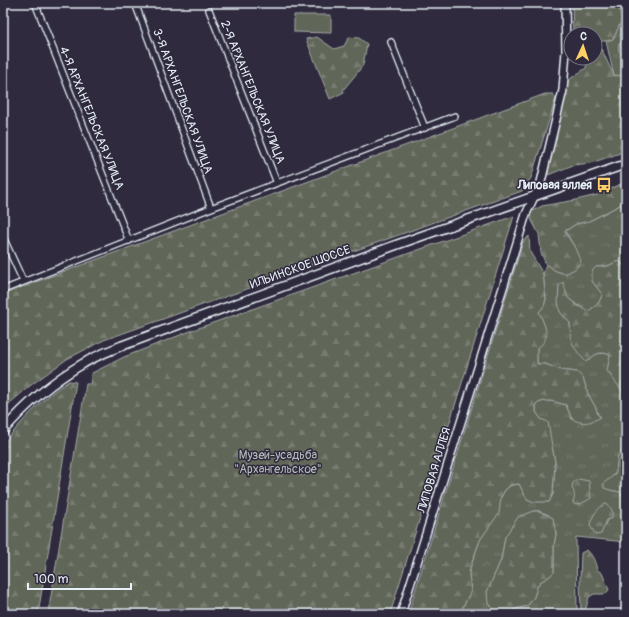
<svg xmlns="http://www.w3.org/2000/svg" width="629" height="617" font-family="Pangolin,sans-serif">
<defs>
<pattern id="grass-tufts" width="24" height="20" patternUnits="userSpaceOnUse"><rect width="24" height="20" fill="#616658"/><path d="M3 7l-1-3M5 7V3M7 7l1-3M15 17l-1-3M17 17v-4M19 17l1-3" fill="none" stroke="#787c71"/></pattern>
<pattern id="forest-firs" width="22" height="20" patternUnits="userSpaceOnUse"><rect width="22" height="20" fill="#616658"/><path d="M5 1l3.5 6h-7zM16 11l3.5 6h-7z" fill="#787c71"/></pattern>
</defs>
<rect width="100%" height="100%" fill="#2f2a3d"/>
<filter id="ink" filterUnits="userSpaceOnUse"><feTurbulence type="fractalNoise" baseFrequency=".025" numOctaves="2"/><feDisplacementMap in="SourceGraphic" scale="8" xChannelSelector="R" yChannelSelector="G"/><feConvolveMatrix kernelMatrix="1 2 1 2 8 2 1 2 1" color-interpolation-filters="sRGB"/></filter>
<g filter="url(#ink)">
<path fill="url(#grass-tufts)" stroke="#a4aca8" d="M618,3h8v34l-7,7v7l5,6 2,-1v19l-12,1 -8,-35 7,-2 9,-19z
M626,202v64l-8,-5 -10,5 -12,1 -4,14 10,13c-1,8 -7,13 -14,17l-11,-6 -9,-7 -8,14 10,11 1,17 24,14 11,-1 4,2 14,38 2,-1v55l-8,8 -2,17 -3,4 -3,14 10,2 6,5v45l-50,-5 1,77h-67c3,-6 11,-6 17,-8l7,-9 3,-10 3,-5 10,-6 4,-4v-27l2,-11 -7,-19 -10,-4h-6l-28,26 -4,23 -14,32 9,20 3,2h-40l12,-23 -2,-16 1,-7 10,-28 18,-27 3,-16 4,-7 6,-5 8,-1 8,15 22,3 4,-8 2,-32 -3,-16 -11,-27 -5,-7v-8c12,-6 18,-2 30,1l6,14 28,-3 -2,-1 -2,-7 -8,-14 -5,-16 -6,-6 -16,-2 -16,-6h-8v-16l8,-21 -6,-15 5,-6 2,-7 -3,-25 3,-10 10,7 18,-25 -9,-15 11,-7 13,-3z"/>
<path fill="url(#forest-firs)" stroke="#a4aca8" d="M572,3h46l4,17 -9,19 -7,2h-11v-7h-22z
M317,37l17,12 10,-3 5,-9 10,1 8,6 -4,21 -6,8 -14,17 1,2 -14,7 -24,-60z
M626,37v19l-1,1 -6,-6v-7z
M599,49l3,1 12,26 12,-1v76l-35,12 -18,2 -25,10v-7l12,-50 7,-37 19,-13 2,-10h7v-8z
M545,94h8l3,4 -25,80 -9,13 -418,149 -37,19 -36,26 -28,24v-114l19,-8z
M626,181v21l-37,19 -13,3 -11,7 3,6 6,9 7,16 -6,7 -10,5 -9,-3 -10,-7 -5,-11 -2,-19 -7,-13 -3,-8 13,-7 34,-6 21,-5 22,-10z
M514,216l-124,398h-342l38,-230h4l2,-11 32,-16 69,-27z
M529,236l1,16 13,22 3,25 -2,7 -5,6c4,10 12,23 3,32 -1,2 -4,3 -5,4v16h8l16,6 16,2 6,6 5,16 8,14 2,7 3,2c-11,6 -18,8 -29,2l-6,-14c-12,-3 -18,-7 -30,-1v8l5,7 7,3 4,24 3,16 -2,32 -4,8h-15l-7,-3 -8,-15 -8,1 -6,5 -4,7 -2,16 -19,27 -10,28 -1,7 2,16 -12,23h-51l115,-372z
M618,261l8,5v96l-2,5 2,8v17l-2,1 -17,-22 3,-16c-11,-5 -16,0 -24,7 -14,-16 -15,-17 -16,-39l-10,-11 -2,-11 1,-16 4,-3 5,16 9,7 11,6c7,-4 13,-9 14,-17l-10,-13v-10l4,-4 12,-1z
M69,381l7,1 -38,232h-35v-170c19,-23 40,-47 66,-63z
M626,447v43l-1,2 1,6 -3,-1 -3,-5 -10,-2 -6,-2v-5l9,-7 3,-4 2,-17z
M578,479l11,2 2,17 -10,6 -5,1 -3,-2c2,-6 2,-10 -1,-15l1,-5z
M606,504c6,4 7,6 6,14l-5,2 -6,14 -5,1 -6,-9c1,-9 8,-19 16,-22z
M533,511h6l14,7 3,16 -2,11v27l-4,4 -10,6 -3,5 -3,10 -7,9c-6,2 -14,2 -17,8h-11l-11,-10 -1,-12 14,-32 4,-23 13,-20z
M587,550c6,6 8,11 10,20l5,3 7,17 -4,4h-11l-5,3 -3,11 -5,5 -1,-33 1,-27z"/>
<path fill="#616658" stroke="#a4aca8" d="M294,15h37v18l-37,-1z"/>
<g fill="none" stroke-linecap="round" stroke-linejoin="round">
<defs>
<path id="minor" d="M35,3l94,238
M135,3l76,205
M209,10l68,173
M391,42l34,86
M3,237l20,44
M3,290l208,-82 244,-92"/>
<path id="tertiary" d="M401,614l125,-400 15,-32 22,-92 3,-39 -1,-48"/>
<path id="secondary" d="M3,431c23,-27 50,-50 81,-68 11,-7 25,-12 37,-17l275,-101 230,-81"/>
</defs>
<use href="#minor" stroke="#e8f1f8" stroke-width="8"/>
<use href="#tertiary" stroke="#e8f1f8" stroke-width="10"/>
<use href="#secondary" stroke="#e8f1f8" stroke-width="11"/>
<use href="#minor" stroke="#2f2a3d" stroke-width="5.5"/>
<use href="#tertiary" stroke="#2f2a3d" stroke-width="7"/>
<use href="#secondary" stroke="#2f2a3d" stroke-width="8"/>
</g>
</g>
<defs>
<symbol id="bus-bare" viewBox="-9 -9 18 18"><path d="M-5-6H5V4H4V6H2V4H-2V6H-4V4H-5ZM-3.5-4V0h7V-4ZM-3.5 1.2v1.5H-2V1.2ZM2 1.2v1.5H3.5V1.2Z" fill="#ffd166" stroke="#2f2a3d" stroke-width="2.5" paint-order="stroke"/></symbol>
</defs>
<g fill-rule="evenodd">
<use href="#bus-bare" x="593" y="174" width="22" height="22"/>
</g>
<g text-anchor="middle" stroke-width="3" stroke-linejoin="round" paint-order="stroke">
<g font-size="12" fill="#e8f1f8" stroke="#2f2a3d">
<text transform="translate(253 92) rotate(68)" y="4">2-Я АРХАНГЕЛЬСКАЯ УЛИЦА</text>
<text transform="translate(183 101) rotate(70)" y="4">3-Я АРХАНГЕЛЬСКАЯ УЛИЦА</text>
<text transform="translate(92 118) rotate(68)" y="4">4-Я АРХАНГЕЛЬСКАЯ УЛИЦА</text>
<text transform="translate(300 267) rotate(-20)" y="4">ИЛЬИНСКОЕ ШОССЕ</text>
<text transform="translate(434 470) rotate(-73)" y="4">ЛИПОВАЯ АЛЛЕЯ</text>
</g>
<g font-size="12" font-weight="bold" fill="#e8f1f8" stroke="#2f2a3d" text-anchor="end">
<text x="592" y="189">Липовая аллея</text>
</g>
<g font-size="12" fill="#b2b9b8" stroke="#2f2a3d">
<text x="278" y="459">Музей-усадьба<tspan x="278" dy="14">"Архангельское"</tspan></text>
</g>
</g>
<rect width="629" height="617" fill="none" stroke="#2f2a3d" stroke-width="16"/>
<rect x="8" y="8" width="613" height="601" fill="none" stroke="#e8f1f8" stroke-width="1.5" filter="url(#ink)"/>
<g transform="translate(583 46) rotate(3)"><circle r="19" fill="#2f2a3d" stroke="#797a88"/>
<path d="M0-3L7 15L0 10L-7 15Z" fill="#ffd166"/>
<text y="-6" font-size="11" font-weight="bold" text-anchor="middle" fill="#e8f1f8">С</text>
</g>
<path d="M28 583v6h103v-6" fill="none" stroke="#e8f1f8" stroke-width="2"/>
<text x="34" y="583" font-size="12" fill="#e8f1f8" stroke="#2f2a3d" stroke-width="3" paint-order="stroke">100 m</text>
</svg>
